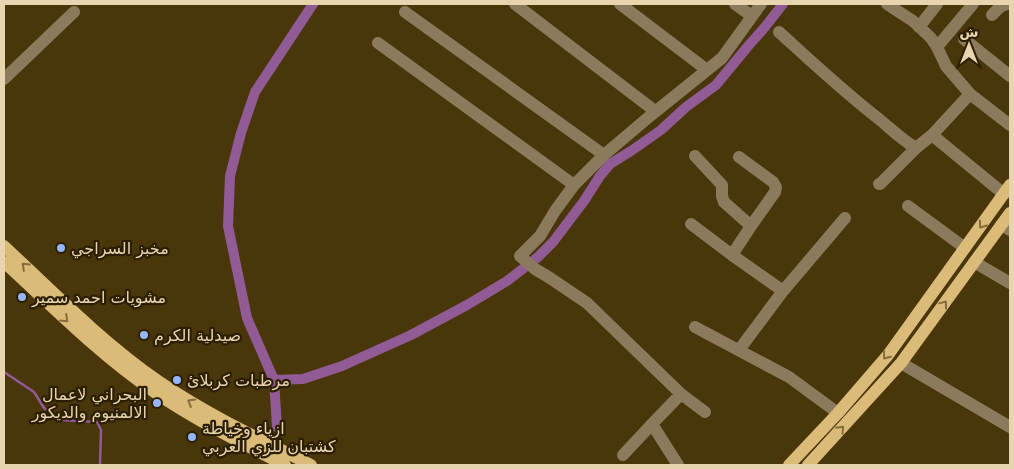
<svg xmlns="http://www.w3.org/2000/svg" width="1014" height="469" font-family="'DejaVu Sans','Noto Naskh Arabic',sans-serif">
<rect width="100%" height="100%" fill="#49360b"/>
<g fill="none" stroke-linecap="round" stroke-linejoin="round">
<path stroke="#915b96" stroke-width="2.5" d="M4,372l30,20 10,16 18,12 35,2 4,8 -1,35"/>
<path stroke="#915b96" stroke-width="10" d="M274,380l29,-1 39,-13 69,-31 56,-30 40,-24 31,-24 15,-15 31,-41 16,-25 10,-12 21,-13 30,-21 25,-23 30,-22 33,-40 16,-18 18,-23
M277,427l-3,-47 -27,-62 -19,-92 2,-50 11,-43 14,-41 58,-88"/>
<path stroke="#8b7b5c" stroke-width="12" d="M515,4l140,107
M620,4l87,66
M735,4l17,12
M887,4l26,17 18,17 6,9 9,19 24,28 40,31
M405,12l199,143
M992,15c6,-6 9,-11 18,-11
M919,27l18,-23
M779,32c33,30 65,60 100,87 12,10 23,21 37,29l16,-13 38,-41
M964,39l46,37
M378,43l196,142
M937,47l36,-43
M4,79l70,-67
M932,135l72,59
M695,156l27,29v11l2,6 27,24
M879,184h1l36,-36
M908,206l57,42
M691,224l41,31 51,36
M1001,225l9,5
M732,255l19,-29 24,-34 1,-5 -3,-5 -34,-25
M974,262l36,21
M695,327l94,50 49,36
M739,350l44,-59 62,-73
M901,363l109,64
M705,412l-24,-18 -94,-91 -37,-25 -15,-9 -15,-13 20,-20 15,-25 19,-26 30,-30 46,-39 72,-58 39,-54
M652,424l26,41
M623,455l29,-31 29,-30"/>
<path stroke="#dbbb78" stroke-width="12" d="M4,246c50,47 98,96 154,135 48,33 102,58 153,84
M4,262c48,44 95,92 149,129 42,29 87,51 132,74
M789,465l49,-52 50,-58 122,-170
M808,465l93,-102 109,-150"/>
</g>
<defs><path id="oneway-chevron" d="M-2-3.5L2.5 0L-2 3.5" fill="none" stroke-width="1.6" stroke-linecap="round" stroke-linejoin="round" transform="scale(1.25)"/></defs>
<g stroke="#846c3c">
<use href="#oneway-chevron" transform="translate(982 225) rotate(126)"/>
<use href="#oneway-chevron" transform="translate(25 266) rotate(-137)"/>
<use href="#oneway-chevron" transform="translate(944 304) rotate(-53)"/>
<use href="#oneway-chevron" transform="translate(65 319) rotate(43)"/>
<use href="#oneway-chevron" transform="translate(886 356) rotate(128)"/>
<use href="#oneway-chevron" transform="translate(191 402) rotate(-149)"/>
<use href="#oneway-chevron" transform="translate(841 429) rotate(-47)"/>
</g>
<g fill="#94b7fd" stroke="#2c1e00" stroke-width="2">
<circle cx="61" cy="248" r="5"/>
<circle cx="22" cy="297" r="5"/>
<circle cx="144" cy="335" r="5"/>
<circle cx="177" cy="380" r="5"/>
<circle cx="157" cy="403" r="5"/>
<circle cx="192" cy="437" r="5"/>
</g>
<g text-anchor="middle" stroke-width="4.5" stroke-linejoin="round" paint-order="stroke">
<g font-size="16" fill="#e8d5b0" stroke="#2c1e00" text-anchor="start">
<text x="71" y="254">مخبز السراجي</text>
<text x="32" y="303">مشويات احمد سمير</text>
<text x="154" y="341">صيدلية الكرم</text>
<text x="187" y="386">مرطبات كربلائ</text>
<text x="147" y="400" text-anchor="end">البحراني لاعمال<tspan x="147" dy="18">الالمنيوم والديكور</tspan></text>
<text x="202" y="434">ازياء وخياطة<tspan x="202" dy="18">كشتبان للزي العربي</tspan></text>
</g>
</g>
<rect width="1014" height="469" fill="none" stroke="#e8d5b0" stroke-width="10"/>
<g transform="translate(969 45)" stroke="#2c1e00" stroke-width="4" paint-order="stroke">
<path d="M0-4L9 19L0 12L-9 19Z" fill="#e8d5b0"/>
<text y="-8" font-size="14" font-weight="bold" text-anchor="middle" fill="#e8d5b0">ش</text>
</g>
</svg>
